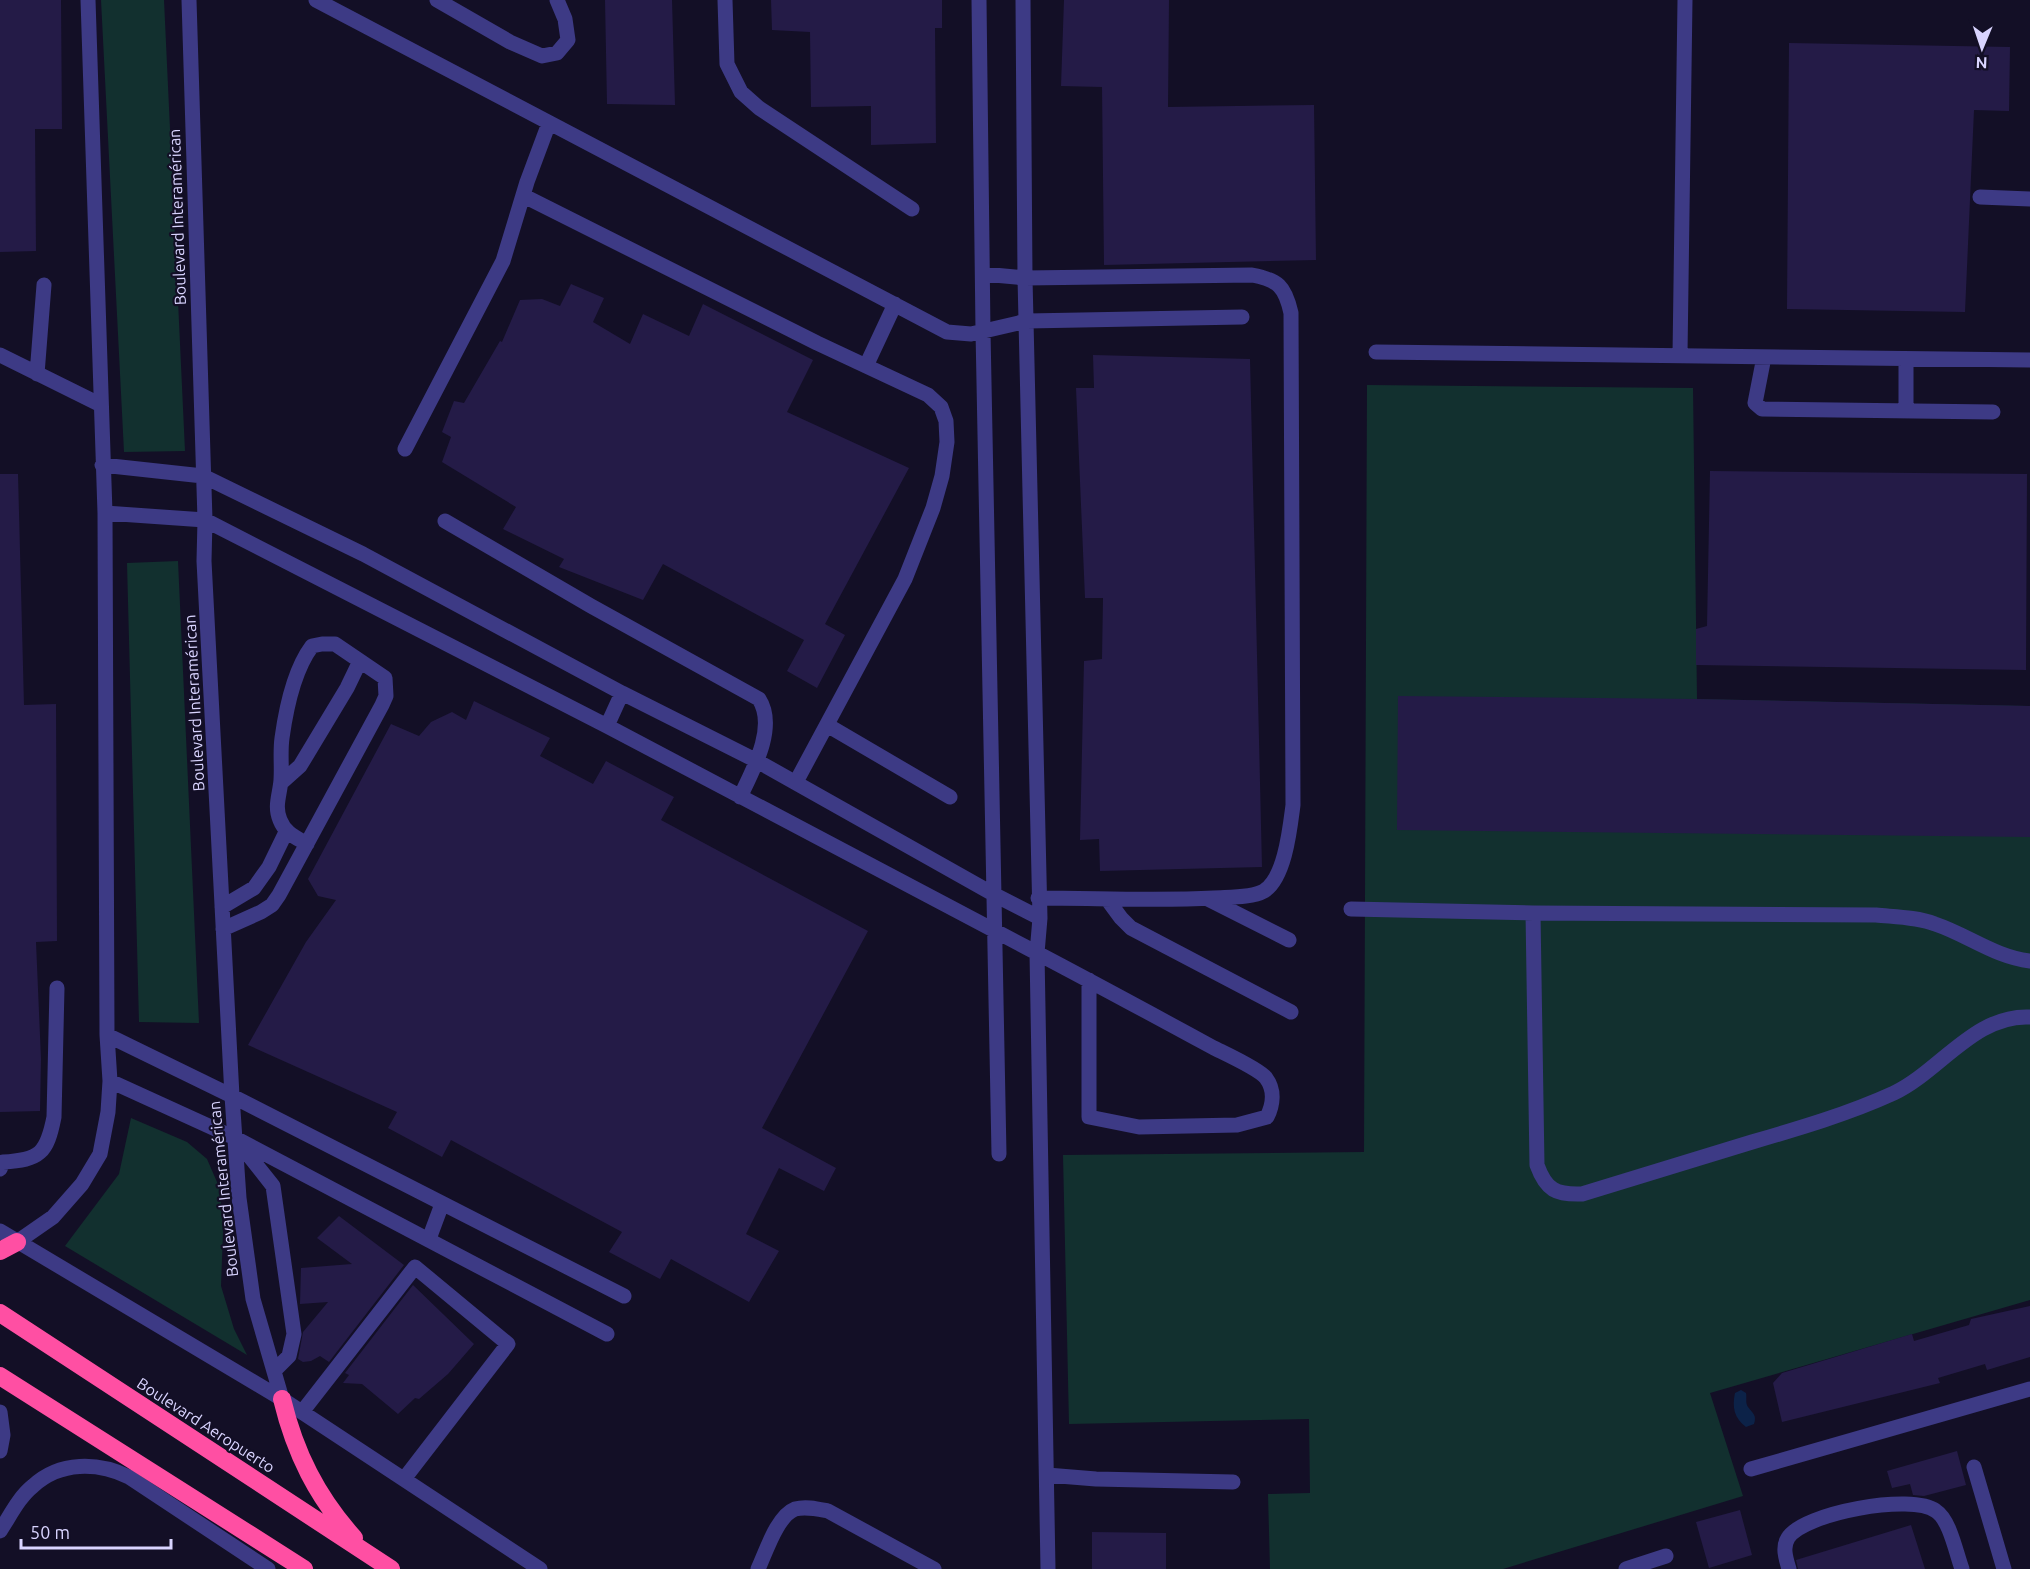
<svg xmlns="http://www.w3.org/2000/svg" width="2030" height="1569" font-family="Ubuntu,sans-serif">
<rect width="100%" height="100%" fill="#130f26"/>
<path fill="#12302f" d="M101,0h63l21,451 -61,1z
M1367,385l326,3 4,311 333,7v594l-320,93 33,103 -240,73h-233l-2,-75 42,-1 -1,-74 -240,5 -6,-269 301,-3z
M178,561l21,462 -60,-1 -12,-459z
M131,1118l56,24 20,17 13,30 3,43 -2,54 13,43 13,26 -182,-109 54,-72z"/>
<path fill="#0c2248" d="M1741,1390l5,3c1,5 -1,10 2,14 5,7 9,8 6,17l-8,3c-12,-9 -14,-20 -11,-34z"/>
<path fill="#241b47" d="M0,0h61l1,129h-27l1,122 -36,1z
M605,0h67l3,105 -68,-1z
M771,0h171v28h-7l1,115 -65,2v-39l-60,1 -1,-75 -38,-2z
M1064,0h105l-1,107 146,-2 2,155 -212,5 -2,-178 -41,-1z
M1789,43l221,4 -1,64 -35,-1 -9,202 -178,-3z
M571,284l33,14 -11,24 37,22 13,-30 46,22 14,-32 110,56 -26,52 122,56 -84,156 20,11 -28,53 -30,-17 17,-31 -141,-76 -20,36 -84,-33 5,-8 -61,-30 13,-22 -74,-45 9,-25 -9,-5 12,-31 10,2 36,-62 2,1 18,-42 22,-1 18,7z
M1093,355l157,4 12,508 -162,4 -1,-32 -19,1 4,-179 18,-2 1,-61h-18l-9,-210h18z
M1710,471l317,3 -1,196 -330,-5v-36l11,-3z
M0,474h18l6,231 32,-1 1,237 -21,1 5,117 -1,52 -40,1z
M1398,696l299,3 333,7v131l-633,-7z
M474,701l76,37 -10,18 53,28 13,-23 68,36 -13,23 207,111 -106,197 74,40 -12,23 -45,-23 -33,66 33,17 -30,51 -78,-43 -11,20 -51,-27 13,-20 -171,-92 -9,17 -54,-29 9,-16 -149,-67 58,-103 30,-42 -18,-4 -10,-17 83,-155 28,12 12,-14 21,-10 14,8z
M339,1216l65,49 -75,97 -9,-6 -9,5 -8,1 -5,-3 5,-27 25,-30 -28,2 1,-36 51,-4 -35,-26z
M413,1285l61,59 -26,30 -29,25 -4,-1 -17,16 -36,-30 -19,-1 6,-8 -4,-2z
M2030,1306v51l-43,13 -2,-6 -47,14 2,5 -158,39 -9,-39 9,-10 130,-39 2,7 55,-16 2,-6z
M1957,1451l9,34 -42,11 -11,-1 -3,-11 -18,4 -5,-17z
M1740,1510l12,45 -43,13 -13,-46z
M1911,1525l14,44h-127l-2,-9z
M1092,1532l74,1v36h-74z"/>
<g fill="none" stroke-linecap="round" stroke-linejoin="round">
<path stroke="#3d3a85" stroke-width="15" d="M189,0l16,520 -1,41 28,535 7,102 14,101 29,100
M316,0l631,332 24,2 56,-13 215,-4
M437,0l73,42 32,14 15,-3 11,-13 -3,-21 -8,-19
M725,0l2,64 14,28 18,16 153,101
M979,0l4,331 16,823
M1023,0l2,278 15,640 -3,35 11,616
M524,196l293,147 111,52 13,12 5,14 1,21 -5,34 -9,32 -28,71 -109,203
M1980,197l50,2
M983,274l42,4 227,-3c26,5 33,11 39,38l2,492c-3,23 -8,73 -29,86 -12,7 -36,6 -50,7 -59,3 -117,0 -176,0
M1376,352l654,8
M0,355l101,50
M1680,355l5,-355
M1764,357l-9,46 7,6 231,3
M1906,359v51
M866,366l29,-62
M37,374l7,-89
M405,449l98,-188 24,-79 22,-59
M102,465l101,11 160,78 259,139 135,68 238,134 45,23
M105,513l100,7 402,206 430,227c59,31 118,63 177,95 12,6 45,21 52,30 9,12 7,27 1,39l-30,8 -98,2 -50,-10v-137
M445,521l146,85 168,93c18,28 -6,71 -19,98
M827,725l123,72
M607,726l15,-33
M281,783l19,-17 47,-78 13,-27
M1107,899l14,19 10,10 160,84
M1208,899l81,41
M222,907l32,-19 15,-21 17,-35
M1351,909l182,4 343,2c20,2 40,2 59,9 33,11 60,33 95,37
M1533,913l4,252c9,25 19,30 45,29 57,-17 113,-35 170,-52 48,-14 96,-28 142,-49 46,-22 81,-79 136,-76
M223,929l38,-17 11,-7 7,-10 103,-190 4,-9 -1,-18 -50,-34h-13l-10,2c-18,24 -26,63 -30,92 -2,14 0,28 -1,42 -1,14 -7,26 -1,40 5,13 15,17 27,24
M107,1035l125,61 392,200
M110,1081l125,57 372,196
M239,1143l34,43 21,148 -5,22 -15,15
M0,1169l3,-7c37,-2 44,-9 51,-45l3,-129
M0,1231l282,168 258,170
M429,1239l13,-35
M17,1242l36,-25 29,-33 18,-30 8,-42 2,-31 -3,-46 -2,-522 -17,-513
M0,1412l3,23 -3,16
M302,1412l113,-145 93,77 -104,135
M1974,1467l30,102
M1751,1469l279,-80
M1047,1475l49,4 137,3
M0,1531c10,-15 19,-34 33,-45 27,-25 65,-24 96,-9l139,92
M758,1569c8,-17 19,-53 37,-60 11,-3 23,0 33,2l106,58
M1626,1569l40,-13
M1789,1569c-3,-10 -7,-22 -1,-31 15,-25 124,-45 148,-27 14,9 20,42 26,58"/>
<path stroke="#ff4fa3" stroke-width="18" d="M0,1251l17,-9
M0,1313l391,256
M0,1376l304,193
M282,1399c13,54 35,98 72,139"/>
</g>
<g text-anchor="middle" stroke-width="4.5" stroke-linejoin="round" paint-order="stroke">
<g font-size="16" fill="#d9d4ff" stroke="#130f26">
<text transform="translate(177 217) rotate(-92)" y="6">Boulevard Interamérican</text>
<text transform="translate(194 703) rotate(-93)" y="6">Boulevard Interamérican</text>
<text transform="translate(223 1189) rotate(-96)" y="6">Boulevard Interamérican</text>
<text transform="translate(206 1425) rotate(33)" y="6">Boulevard Aeropuerto</text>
</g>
</g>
<g transform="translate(1982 48) rotate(182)" stroke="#130f26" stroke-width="4.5" paint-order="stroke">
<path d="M0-4.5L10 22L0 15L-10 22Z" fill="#d9d4ff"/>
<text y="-9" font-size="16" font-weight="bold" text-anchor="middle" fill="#d9d4ff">N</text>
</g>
<path d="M21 1539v9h150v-9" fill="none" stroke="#d9d4ff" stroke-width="3"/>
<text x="30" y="1539" font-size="18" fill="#d9d4ff" stroke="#130f26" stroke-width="4.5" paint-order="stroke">50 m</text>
</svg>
